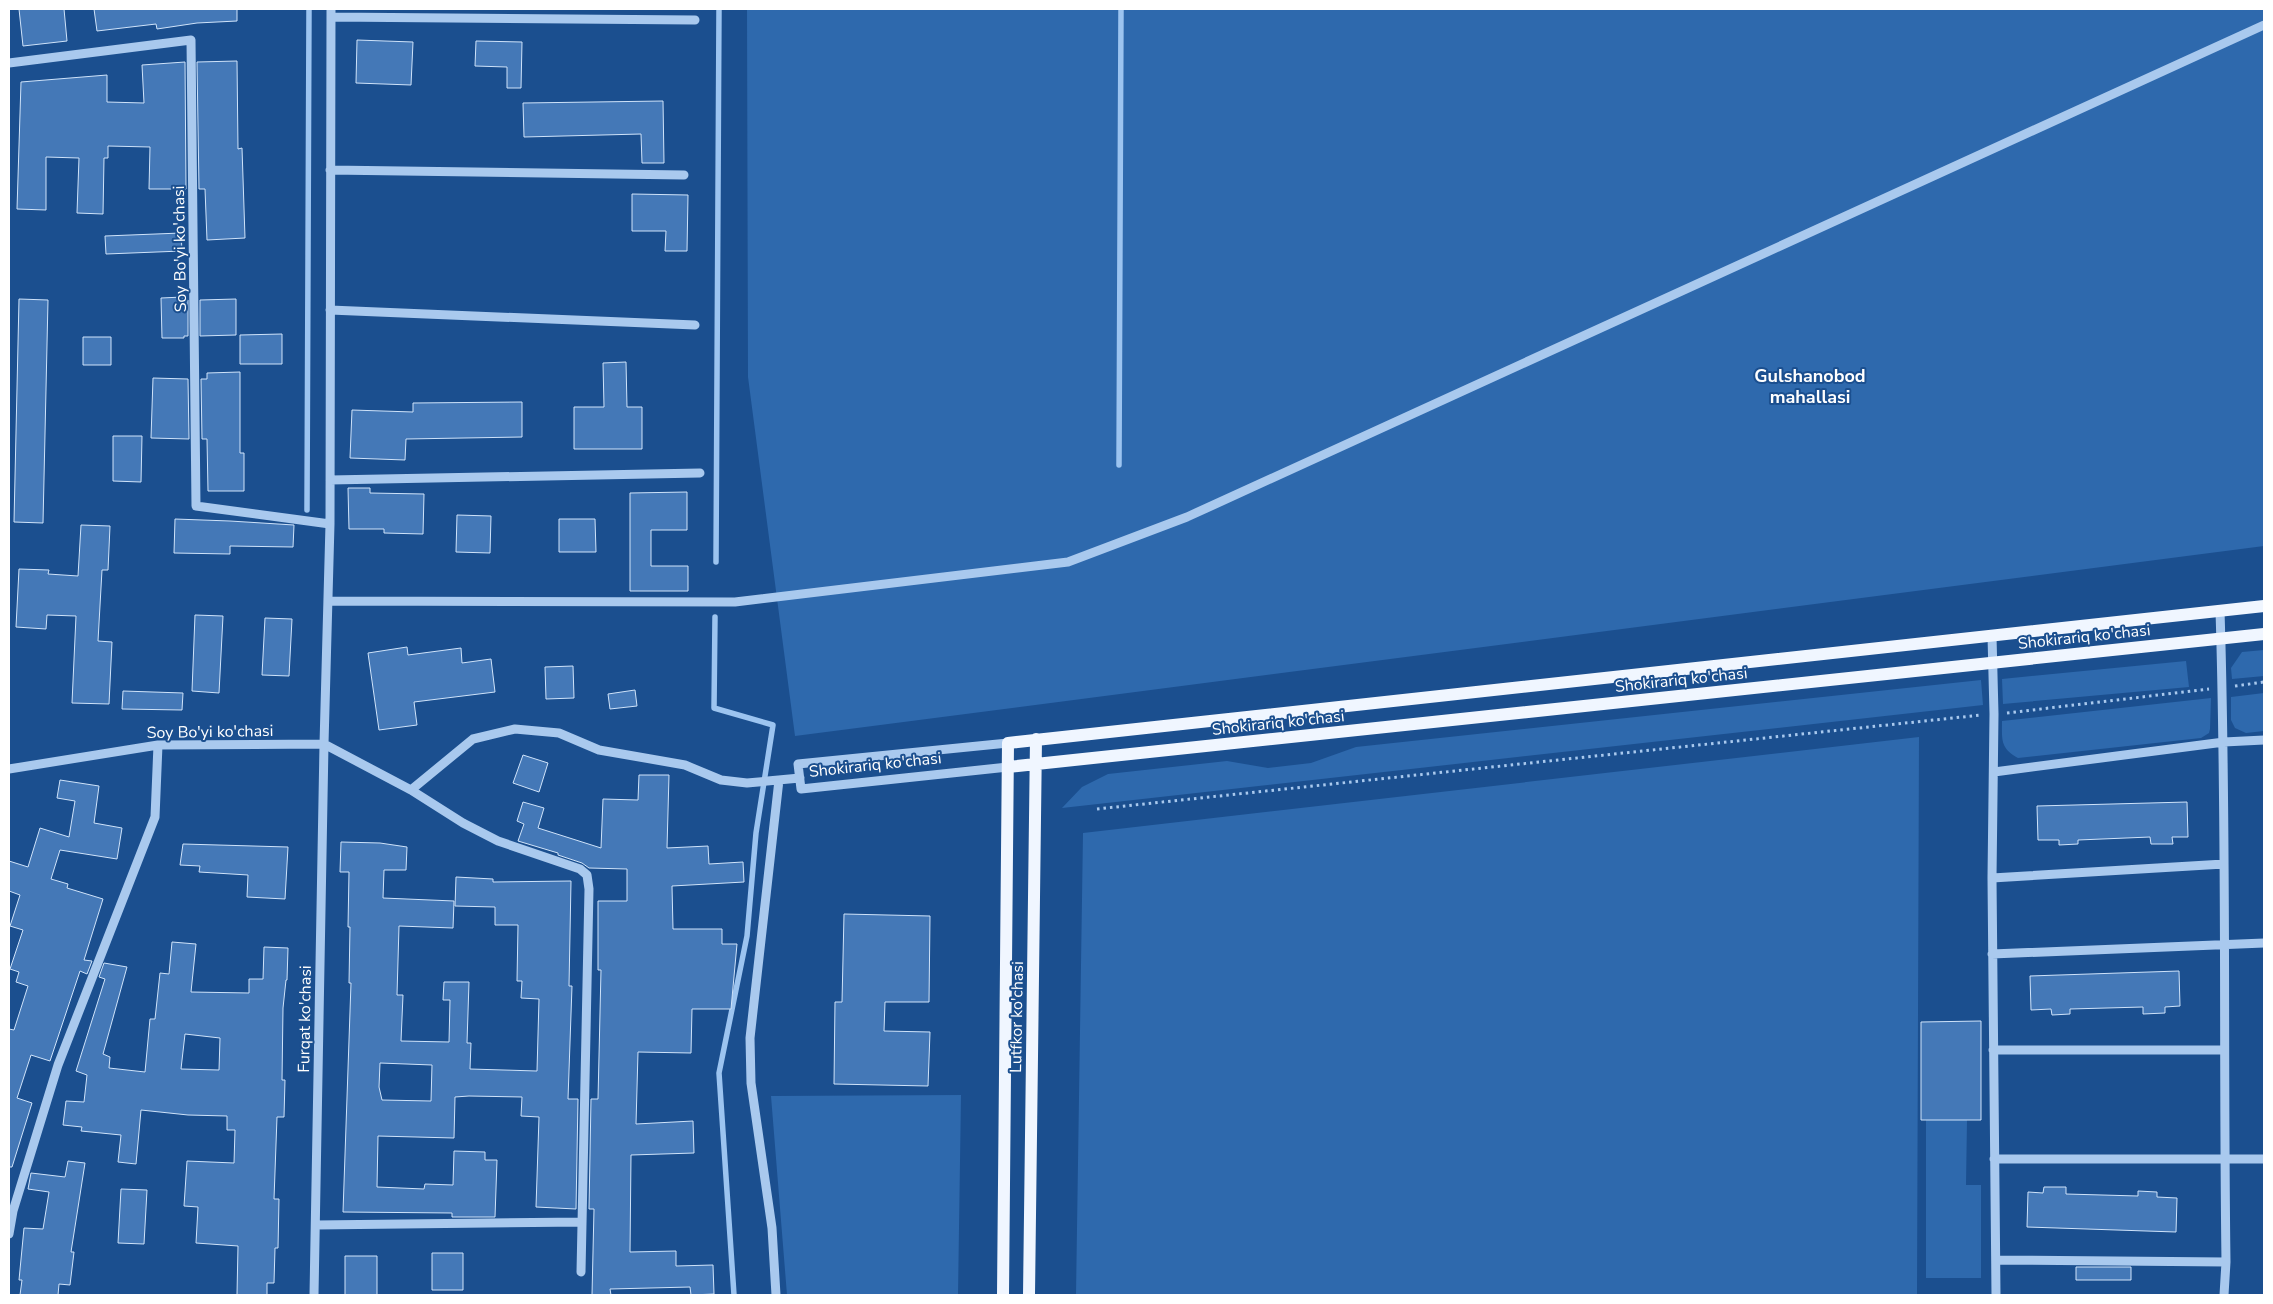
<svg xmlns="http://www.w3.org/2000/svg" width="2273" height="1304" font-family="'Nunito Sans',sans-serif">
<rect width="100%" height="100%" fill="#1b4f8f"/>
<path fill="#2e69ad" d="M747,9h1517v537l-1469,190 -47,-359z
M2264,650v26l-32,3 -1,-11 11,-16z
M2186,661l3,26 -186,17 -1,-25z
M1981,680l2,25 -921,103 20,-21 26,-13 119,-13 41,7 43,-5 45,-16z
M2264,693v38l-18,2 -11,-5 -4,-8v-23z
M2211,698l-1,31 -1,4 -8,5 -183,20c-18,-10 -16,-18 -16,-37z
M1919,737l-2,558h-841l7,-462z
M961,1095l-3,200h-171l-16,-199z
M1926,1120h41l-1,65h15v93h-55z"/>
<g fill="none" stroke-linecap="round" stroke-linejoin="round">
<path stroke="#9cc4f0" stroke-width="5.5" d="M1119,465l2,-456
M307,510l2,-501
M716,562l3,-553
M715,617l-1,91 59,17 -17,108 -9,103 -28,137 15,222"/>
</g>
<path fill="#4478b7" stroke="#cfe3fa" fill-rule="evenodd" d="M19,9h45l3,32 -44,5z
M94,9h143v12l-40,2 -40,6 -1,-5 -59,7z
M357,40l56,2 -2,43 -55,-2z
M476,41l46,1 -1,46h-14v-21l-32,-1z
M237,61l1,88 4,-1 3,90 -38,2 -2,-51h-6l-2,-127z
M185,62l1,127h-37l1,-42 -42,-1v12h-4l-1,56 -26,-1 2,-55 -33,-1v53l-29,-1 4,-127 86,-7v27l37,1 -2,-38z
M663,101l1,62h-22l-1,-29 -117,3 -1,-34z
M632,194l56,1 -1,56h-22l1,-20h-34z
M181,233l1,18 -76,3 -1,-18z
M183,297v3h5v36h-4v2h-22l-1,-40z
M19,299l29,1 -5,223 -29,-1z
M236,299v36l-36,1v-36z
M282,334v30h-42v-29z
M83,337h28v28h-28z
M626,362l1,45h15v42h-68v-42h30l-1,-44z
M240,372v81h4v38h-36l-1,-52h-5l-1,-60h6v-6z
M153,378l35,1 1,60 -38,-1z
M522,402v35l-116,2 -1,21 -55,-2 2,-48 61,2v-9z
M113,436h29l-1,46 -28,-1z
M348,488h22v5l54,1 -1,40 -39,-1v-4h-35z
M687,492v38h-36v36h37v25h-58v-98z
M457,515l34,1 -1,37 -34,-1z
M175,519l55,2 64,4 -1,22 -63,-1v8l-56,-1z
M559,519h36l1,33h-37z
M81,525l29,1 -2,44h-6l-4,71 14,1 -3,62 -37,-1 4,-87 -29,-1 -1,14 -30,-2 3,-58 30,1 -1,4 30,2z
M195,615l28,1 -4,77 -27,-2z
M265,618l27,1 -3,57 -27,-1z
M407,647l1,8 53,-7 1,15 29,-4 4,33 -81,10 3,23 -38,5 -11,-77z
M573,666l1,32 -28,1 -1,-32z
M635,690l2,16 -27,3 -2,-15z
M123,691l60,2 -1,17 -60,-1z
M523,755l25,8 -9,29 -26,-9z
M639,775h30l-2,73 41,-2 1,18 34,-2 1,20 -72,4 1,43h49v15h15l-6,65h-39l-1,44 -53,-1 -2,72 57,-3 1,32 -63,2 -1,97 46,-1v15l37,-1 1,29 -23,1 -1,-8 -80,2 1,6h-19l2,-86h-5l2,-110h7l3,-129h-3v-69h29v-32l-38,-1 -7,-5 -24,-8v-2l-40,-12 6,-17 -7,-3 6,-19 21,6 -6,20 63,20 2,-49 35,1z
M60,780l39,6 -5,37 28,5 -5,31 -57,-9 -9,29 17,5 -1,4 36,11 -19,61 8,1 -5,13 -7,-3 -30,90 -19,-6 -14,43 15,5 -20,64h-3v-138l5,1 14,-44 -12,-4 3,-10 -9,-3 13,-39 -13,-4 10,-31 -11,-4v-30l19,6 12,-39 29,9 6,-36 -18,-3z
M2187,802l1,35h-16l1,7h-22l-1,-7 -72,3v4l-19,1v-5h-21l-1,-34z
M341,842l39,1 27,4 -1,23h-22l-1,28 71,3 -1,27 -54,-2 -2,69h6l-2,46 48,1 1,-42h-7l1,-18h25l-2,61h4l-1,26 67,2 2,-72 -18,-1 1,-17h-5l1,-56h-23v-18l-40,-1 1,-29 37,2v3l78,-1 -2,105h3l-4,113h10l-2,110 -40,-2 3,-90 -18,-1 1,-19 -53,-1 -14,1 -1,41 -76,-2 -1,51 47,2 1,-5 28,1 1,-34 31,1v8h12l-2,57h-43v-4l-109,-1 8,-229h-2l1,-56h-2l1,-55h-9zM380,1063l52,2 -1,36 -49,-1 -3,-13z
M183,844l105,3 -3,52 -38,-2 1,-22 -49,-3 1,-6 -20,-1z
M844,914l86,2 -1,86h-44l-1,29 46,1 -2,54 -94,-2 1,-82h7z
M172,942l24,2 -5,48 58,1v-14h14l1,-32 24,1 -1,32h-1l-3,28 -1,72h3l-1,37h-7l-3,82h5l-1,49h-3l-1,35h-7v12h-30l1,-49 -42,-3 2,-36 -14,-1 3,-45 47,2 1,-33h-8v-14l-39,-1 -47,-5 -5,54 -18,-2 3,-27 -40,-4 1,-4 -19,-2 3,-24 18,1 3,-27 -11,-4 29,-92 -6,-2 5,-14 23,4 -24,87 7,3 -1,11 36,4 5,-53h5l5,-46 9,1zM185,1034l35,4 -1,32 -38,-1z
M2179,971l1,35 -15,1v6l-22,1v-7l-73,2v5l-18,1 -1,-6 -20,1 -1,-34z
M1981,1021v99h-60v-98z
M68,1161l17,2 -14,89h3l-4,33 -11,-1 -1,11h-38l2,-15h-3l5,-52 19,1 6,-37 -21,-3 3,-16 34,4z
M2044,1187h22v7l72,2v-5l19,1v5l20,1 -1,34 -149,-5 1,-35 15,1z
M121,1189l26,1 -3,54 -26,-1z
M432,1253h31v37h-31z
M345,1256h32v39h-32z
M2076,1267h55v13h-55z"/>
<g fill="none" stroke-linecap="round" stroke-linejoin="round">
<path stroke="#a9c9ee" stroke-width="3" stroke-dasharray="2.5 4" stroke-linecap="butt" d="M2235,686l29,-4
M2007,713l202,-24
M1097,809l884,-94"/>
<path stroke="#a9c9ee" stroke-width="9" d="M331,17l364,3
M9,63l182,-23 5,466 134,18
M330,170l354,5
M330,310l365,15
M330,480l370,-7
M328,601l407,1 333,-40 119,-45 1077,-492
M2220,611c7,217 3,434 6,651l-2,33
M1992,636l2,78 -2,164 4,417
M1008,743l-210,21 3,25 207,-22
M9,769l149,-24 166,-1 87,46 52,33 35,18 82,28 7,6 2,14 -8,383
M1994,772l230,-30 40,-2
M411,790l62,-51 42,-10 44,4 40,17 86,15 36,15 26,3 53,-5
M1992,878l232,-14
M1992,954l272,-11
M1993,1050h231
M1994,1159h270
M316,1225l266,-3
M9,1234l4,-23 45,-146 97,-248 3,-72
M1996,1260l230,2
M314,1295l10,-551 6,-220 1,-515
M776,1295l-4,-67 -21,-145 -1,-45 29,-258"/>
<path stroke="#f0f6ff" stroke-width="12" d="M1008,767l1256,-133
M1003,1295l5,-552 1256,-137
M1029,1295l7,-556"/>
</g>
<g text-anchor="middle" stroke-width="4" stroke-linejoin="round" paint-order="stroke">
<g font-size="16" fill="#fff" stroke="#1b4f8f">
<text transform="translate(179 249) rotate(-91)" y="6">Soy Bo'yi ko'chasi</text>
<text transform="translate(2084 636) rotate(-6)" y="6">Shokirariq ko'chasi</text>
<text transform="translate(1681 679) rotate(-6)" y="6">Shokirariq ko'chasi</text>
<text transform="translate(1278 722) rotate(-6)" y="6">Shokirariq ko'chasi</text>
<text transform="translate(210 731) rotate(-1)" y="6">Soy Bo'yi ko'chasi</text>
<text transform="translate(875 764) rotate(-6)" y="6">Shokirariq ko'chasi</text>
<text transform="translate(1016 1017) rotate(-89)" y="6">Lutfkor ko'chasi</text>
<text transform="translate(304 1019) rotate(-89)" y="6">Furqat ko'chasi</text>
</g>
<g font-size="18" font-weight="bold" fill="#fff" stroke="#1b4f8f">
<text x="1810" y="382">Gulshanobod<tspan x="1810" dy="21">mahallasi</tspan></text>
</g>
</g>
<rect width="2273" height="1304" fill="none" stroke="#ffffff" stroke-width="20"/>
</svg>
